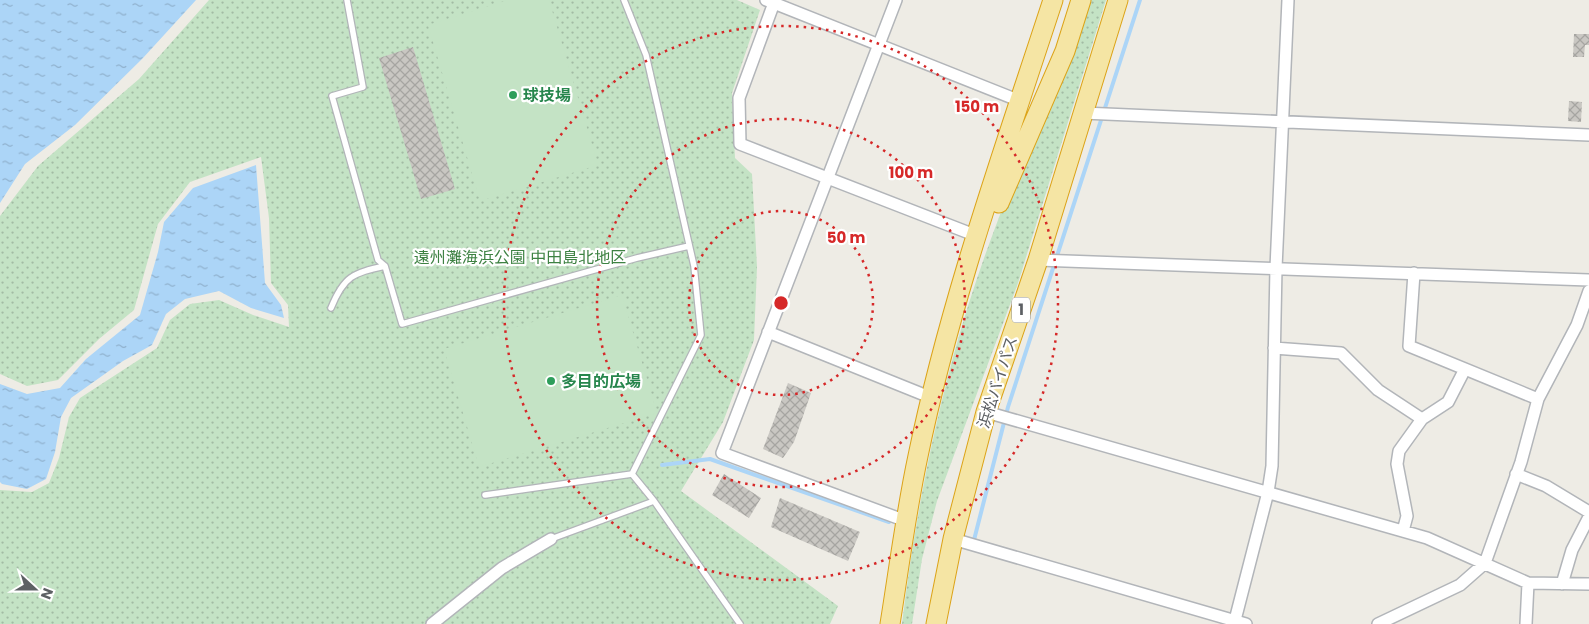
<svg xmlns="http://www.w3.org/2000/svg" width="1589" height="624" font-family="Poppins,'Noto Sans JP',sans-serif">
<defs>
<pattern id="grass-dots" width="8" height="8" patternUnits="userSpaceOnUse" patternTransform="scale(1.25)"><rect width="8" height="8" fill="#c4e3c5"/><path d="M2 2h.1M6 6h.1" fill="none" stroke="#a2bba4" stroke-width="1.8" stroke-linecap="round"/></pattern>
<pattern id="water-ripples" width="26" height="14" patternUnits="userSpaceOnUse" patternTransform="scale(1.25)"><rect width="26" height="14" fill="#acd5f7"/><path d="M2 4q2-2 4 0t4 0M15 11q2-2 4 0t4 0" fill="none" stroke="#8fb0cc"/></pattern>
<pattern id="building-cross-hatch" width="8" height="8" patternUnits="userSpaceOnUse" patternTransform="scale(1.25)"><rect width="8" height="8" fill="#c9c7c2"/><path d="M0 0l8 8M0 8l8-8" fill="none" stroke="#a6a5a1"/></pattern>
</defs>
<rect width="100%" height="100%" fill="#eeece5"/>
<path fill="url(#grass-dots)" d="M209,0h528l23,10 -28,83 3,65 17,16 5,93 -3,73 -31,82 -42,69 157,115 -8,18h-830v-134l32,2 17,-9 10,-25 10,-41 11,-19 77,-50 13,-28 20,-16 29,-4 34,15 36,12 -1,-22 -17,-22 -2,-65 -8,-61 -71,25 -32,42 -24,86 -35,29 -41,41 -31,6 -27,-12v-158l38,-50 101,-87z
M1089,0h17l-88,283 -81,218 -15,58 -10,65h-10c13,-107 34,-215 66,-318 33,-105 79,-205 121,-306z"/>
<path fill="#c4e3c5" d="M508,0h41l49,165 -118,36 -52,-176z
M622,295l35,118 -178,54 -35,-118z"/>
<path fill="url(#water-ripples)" d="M0,0h196l-53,58 -68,67 -50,39 -25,39z
M256,165l9,118 16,22 3,13 -33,-10 -32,-17 -34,8 -19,15 -14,31 -29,16 -52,37 -10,19 -6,35 -9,27 -19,10 -25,-5 -2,-2v-98l27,10 33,-6 26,-29 54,-44 18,-63 6,-30 29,-34z"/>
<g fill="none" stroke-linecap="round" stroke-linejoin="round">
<path stroke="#acd5f7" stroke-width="4" d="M662,465l48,-6 179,63
M974,540l34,-133 132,-407"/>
</g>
<path fill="url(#building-cross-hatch)" d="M1574,34h15v11h-4l-1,12h-11z
M413,47l42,142 -34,10 -42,-141z
M1569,101l13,1 -1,20 -13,-1z
M788,383l23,10 -17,49 -11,16 -20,-9z
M724,474l37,24 -12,20 -37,-23z
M780,498l80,34 -12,29 -77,-34z"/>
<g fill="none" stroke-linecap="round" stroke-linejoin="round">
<defs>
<path id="service" d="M347,0l16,87 -31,9 46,164 7,6 17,58 235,-66 52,-12
M624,0l22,55 48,211 7,69 -69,139
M331,308c13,-32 22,-35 54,-42
M632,474l22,27 86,123
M485,495l147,-21
M551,539l103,-38"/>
<path id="minor" d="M766,0l254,101
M775,0l-36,98 1,46 237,92
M896,0l-174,453 184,68
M1083,113l506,22
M1038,260l551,20
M1414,273l-5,73 129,53
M768,332l164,66
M1274,348l67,5 37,37 44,29
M986,412l441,126 101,45 61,1
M1516,474l30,12 43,26
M1403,531l4,-15 -10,-52 2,-13 23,-32 26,-17 17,-33
M953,539l293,85
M1562,584l10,-34 17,-33
M432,624l70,-56 49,-29
M1234,624l34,-132 4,-26 4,-198 12,-268
M1378,624l82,-39 25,-22 36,-101 17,-63 39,-74 12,-34
M1526,624l2,-41"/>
<path id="trunk" d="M999,203l66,-152 16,-51
M890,624c9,-56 16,-112 28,-168 32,-155 86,-306 135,-456
M936,624l17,-85 33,-127 52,-152 80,-260"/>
</defs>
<use href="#service" stroke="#b2b5b9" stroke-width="8"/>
<use href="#minor" stroke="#b2b5b9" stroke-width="14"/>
<use href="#trunk" stroke="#dca317" stroke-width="21"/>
<use href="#service" stroke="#fff" stroke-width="5.5"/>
<use href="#minor" stroke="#fff" stroke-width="11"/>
<use href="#trunk" stroke="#f5e5a4" stroke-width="19"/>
</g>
<g fill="none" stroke="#d62828" stroke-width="2.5" stroke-dasharray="2.5 5">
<circle cx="781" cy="303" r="92"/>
<circle cx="781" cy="303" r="184"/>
<circle cx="781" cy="303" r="277"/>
</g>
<g fill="#2e9e5b" stroke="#fff" stroke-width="2">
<circle cx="513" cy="95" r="5"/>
<circle cx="551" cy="381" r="5"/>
</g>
<g text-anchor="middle" stroke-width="4.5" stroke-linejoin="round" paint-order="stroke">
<rect fill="#fff" stroke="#8e9092" stroke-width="1" x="1012" y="297.5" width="18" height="25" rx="4"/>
<g font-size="15" font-weight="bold" fill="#5d6064">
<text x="1021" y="315">1</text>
</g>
<g font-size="16" font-weight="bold" fill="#27864d" stroke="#fff" text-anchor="start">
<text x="523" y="101">球技場</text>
<text x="561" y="387">多目的広場</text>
</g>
<g font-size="16" fill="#3e8243" stroke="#fff">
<text x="520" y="263">遠州灘海浜公園 中田島北地区</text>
</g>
<g font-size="16" fill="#5d6064" stroke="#fff">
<text transform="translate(997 382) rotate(-72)" y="6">浜松バイパス</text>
</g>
</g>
<circle cx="781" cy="303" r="8" fill="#d62828" stroke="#fff" stroke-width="2.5"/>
<g font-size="15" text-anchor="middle" font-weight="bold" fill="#d62828" stroke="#fff" stroke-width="4.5" stroke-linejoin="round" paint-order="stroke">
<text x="977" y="112">150 m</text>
<text x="911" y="178">100 m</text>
<text x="846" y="243">50 m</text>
</g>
<g transform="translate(35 589) rotate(111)" stroke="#ffffff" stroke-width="4" paint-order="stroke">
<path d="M0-4L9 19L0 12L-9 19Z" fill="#5d6064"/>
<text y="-8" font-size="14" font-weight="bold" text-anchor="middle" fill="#5d6064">N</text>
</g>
</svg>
